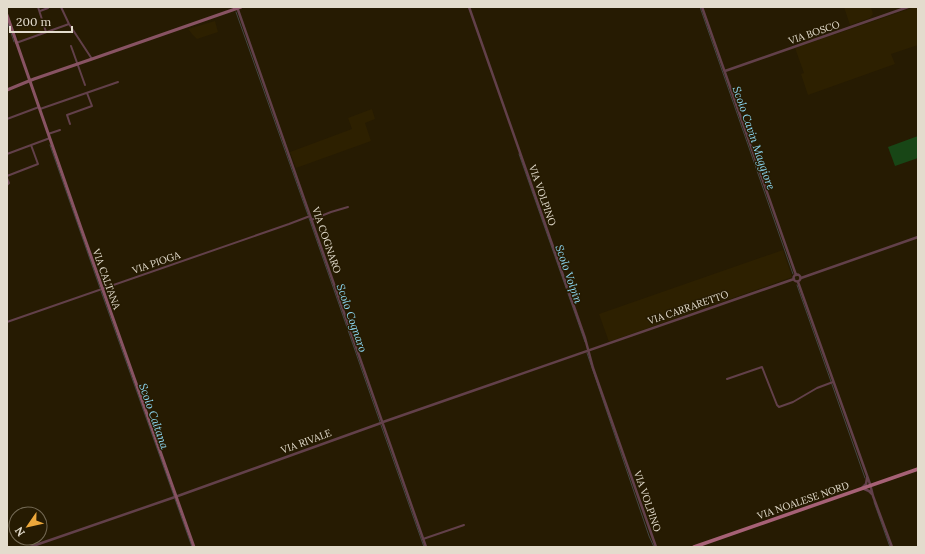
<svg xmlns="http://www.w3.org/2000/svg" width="925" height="554" font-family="Lora,serif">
<rect width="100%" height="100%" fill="#261b02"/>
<path fill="#2d2000" d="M844,7h27l2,7 -3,4 -20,7z
M915,7h3v38l-27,9 4,10 -87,31 -7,-21 3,-1 -9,-25z
M40,20l4,12 -25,9 -4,-11z
M215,21l3,11 -21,7 -5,-5 -3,-4 -1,-1z
M372,109l3,10 -10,4 6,18 -75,27 -6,-16 62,-23 -4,-11z
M783,250l9,27 -183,65 -10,-28z"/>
<path fill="#184616" d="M918,136v22l-23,8 -7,-19z"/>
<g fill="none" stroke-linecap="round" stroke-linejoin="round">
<path stroke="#444644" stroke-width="1" d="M700,7l93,267
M236,12l72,203
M7,21l7,21
M50,145l50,143
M519,154l66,188
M309,218l71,204
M797,285l68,193
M101,291l73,205
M587,353l62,183 5,11
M381,425l43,122
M175,499l17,48
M874,502l16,45"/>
<path stroke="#62404a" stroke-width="2" d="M38,7l8,25
M61,7l8,17 23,35
M40,11l8,-3
M16,43l53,-19
M71,46l14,39
M40,109l78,-27
M7,119l32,-12
M70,124l-3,-9 25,-9 -5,-13
M48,134l12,-4
M7,154l43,-16
M7,176l31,-12 -7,-19
M7,178l2,5 -2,2
M311,220l20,-8 17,-5
M7,322l282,-98 21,-8
M727,379l35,-12 15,38 2,2 14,-5 24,-14 16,-6
M423,539l41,-14"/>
<path stroke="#62404a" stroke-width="2.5" d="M237,7l189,540
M469,7l116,331 8,30 63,179
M702,7l94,268
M725,71l183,-64
M793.5 278a3.5 3.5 0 1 1 7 0a3.5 3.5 0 1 1-7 0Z
M801,278l117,-41
M798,282l72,202 3,12 19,51
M867,478l-1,6 -4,4 7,3 3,3
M30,547l145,-50 206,-74 2,-1 411,-143"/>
<path stroke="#885363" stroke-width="3" d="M7,15l74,213 113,319
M7,90l17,-7 10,-4 58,-20 149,-52"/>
<path stroke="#a66176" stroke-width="3.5" d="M694,547l224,-78"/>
</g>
<g text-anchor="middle" stroke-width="3" stroke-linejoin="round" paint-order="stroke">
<g font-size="10" fill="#e3dccd" stroke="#261b02">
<text transform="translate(814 32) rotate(-19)" y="4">VIA BOSCO</text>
<text transform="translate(543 195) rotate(71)" y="4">VIA VOLPINO</text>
<text transform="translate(327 240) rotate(71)" y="4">VIA COGNARO</text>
<text transform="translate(156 262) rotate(-19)" y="4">VIA PIOGA</text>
<text transform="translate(107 279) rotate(70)" y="4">VIA CALTANA</text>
<text transform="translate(688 307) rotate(-19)" y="4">VIA CARRARETTO</text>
<text transform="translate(306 441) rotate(-20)" y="4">VIA RIVALE</text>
<text transform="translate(803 500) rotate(-19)" y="4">VIA NOALESE NORD</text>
<text transform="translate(648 501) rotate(71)" y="4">VIA VOLPINO</text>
</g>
<g font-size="11" font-style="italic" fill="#8dd9f3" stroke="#261b02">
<text transform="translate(754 138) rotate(71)" y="4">Scolo Cavin Maggiore</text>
<text transform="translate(569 274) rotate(71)" y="4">Scolo Volpin</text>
<text transform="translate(352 318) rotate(71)" y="4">Scolo Cognaro</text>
<text transform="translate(154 416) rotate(71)" y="4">Scolo Caltana</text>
</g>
</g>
<rect width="925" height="554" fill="none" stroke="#e3dccd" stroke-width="16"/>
<g transform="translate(28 526) rotate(236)"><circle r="19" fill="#261b02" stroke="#726853"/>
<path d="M0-3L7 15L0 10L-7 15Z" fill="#eda83b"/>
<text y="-6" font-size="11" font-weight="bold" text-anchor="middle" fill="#e3dccd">N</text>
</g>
<path d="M10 26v6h62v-6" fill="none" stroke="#e3dccd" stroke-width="2"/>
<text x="16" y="26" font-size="12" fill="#e3dccd" stroke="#261b02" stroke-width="3" paint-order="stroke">200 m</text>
</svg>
